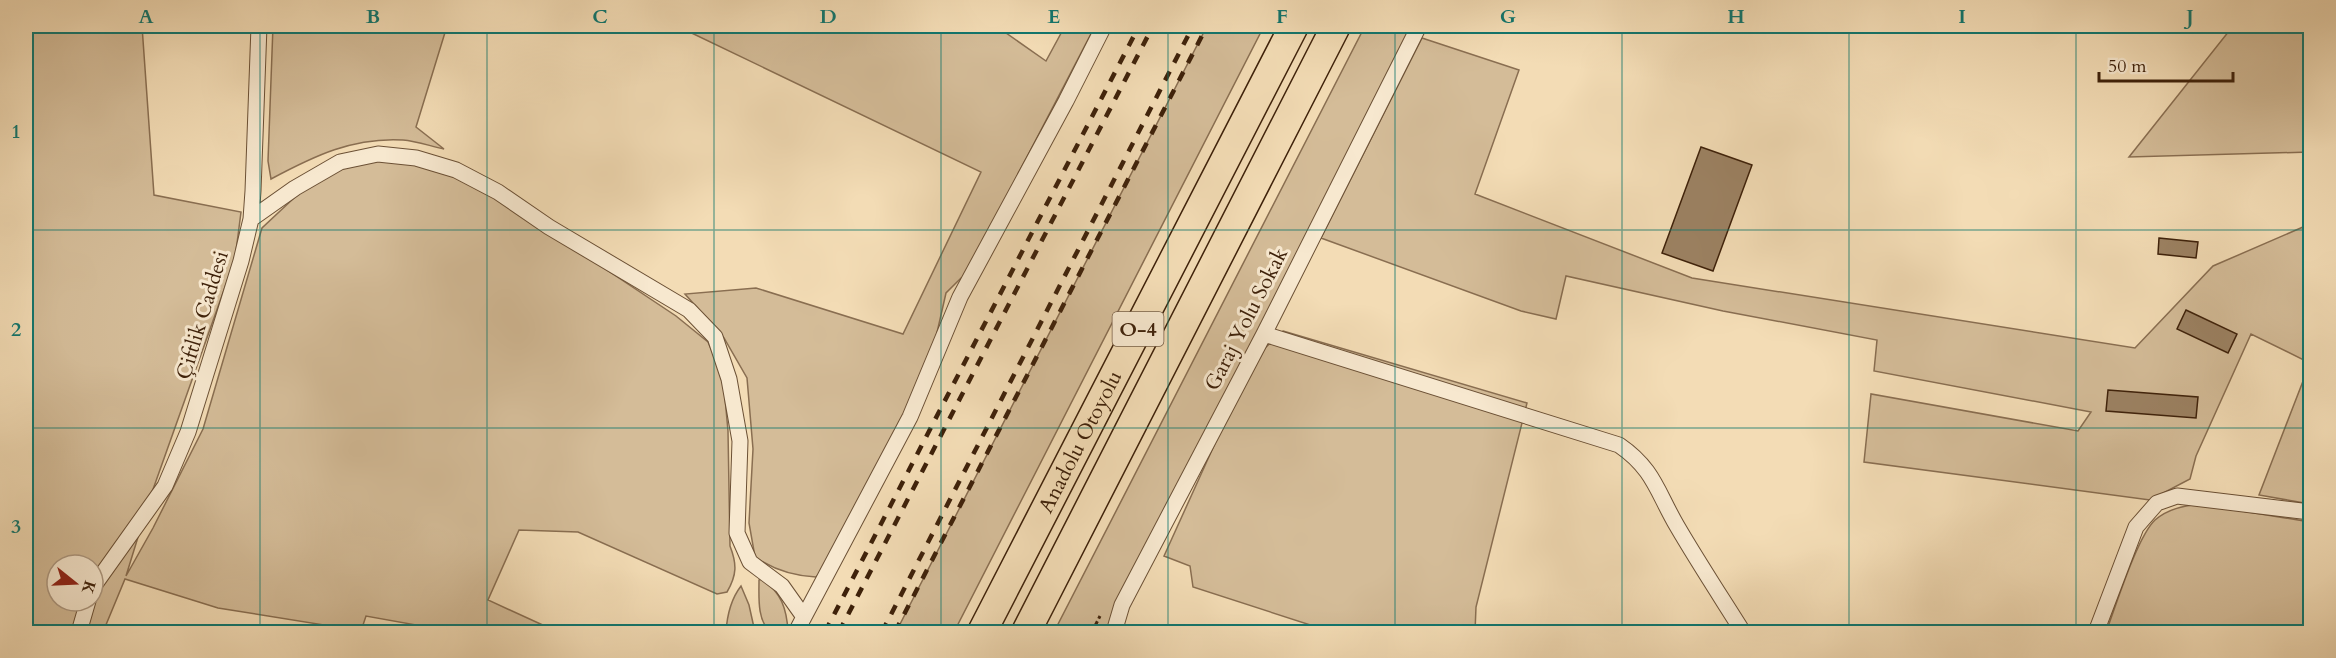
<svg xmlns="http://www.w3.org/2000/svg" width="2336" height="658" font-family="Cardo,serif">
<rect width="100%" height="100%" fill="#f3dcb5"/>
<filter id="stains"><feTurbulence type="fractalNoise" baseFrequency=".00333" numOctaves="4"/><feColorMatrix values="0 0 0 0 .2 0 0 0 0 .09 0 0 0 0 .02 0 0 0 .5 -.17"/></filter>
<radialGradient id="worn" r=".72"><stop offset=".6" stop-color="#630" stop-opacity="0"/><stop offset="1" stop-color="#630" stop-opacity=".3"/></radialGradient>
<path fill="#d4bc98" stroke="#896e51" stroke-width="1.5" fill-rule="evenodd" d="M26,26h116l12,169 87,17 -6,47 -84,236 -25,81 27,-48 50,-99 59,-201 32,-30 25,-21 34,-16h48l43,10 49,23 183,122 32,26 15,34 5,55 2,115c7,18 7,29 -3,46l-10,2 -139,-62 -59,-2 -31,70 70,32h-103l-89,-16 -5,15 -143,-23 -93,-29 -22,53h-77zM57,565h36v36h-36z
M273,26h174l-31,101 28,22c-14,-3 -28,-8 -41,-9 -50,-3 -89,16 -132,39l-3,-18z
M677,26h319l50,35 19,-35h30l-82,158 -42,89 -10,5 -15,15 -15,66 -101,204 -14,14c-23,-1 -42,-7 -61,-20l-6,-34 4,-74 -6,-71 -23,-40 -39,-44 71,-6 147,46 78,-162z
M1207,26h57l-310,606h-58z
M1365,26h50l-310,606h-51z
M2233,26l77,6v120l-181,5z
M1422,38l97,32 -44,124 217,84 443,70 78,-82 97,-42v280l-51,-9 51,-132 -59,-29 -55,122 -6,23 -40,21 -286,-38 7,-68 207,37 13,-19 -217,-41 3,-31 -154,-29 -157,-35 -10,43 -35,-8 -200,-73z
M1283,331l244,72 -51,204 -1,25h-143l-139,-45 -3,-21 -26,-10 72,-159 29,-49z
M2199,504l111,18v110h-204c10,-26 31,-95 49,-112 13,-11 28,-14 44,-16z
M762,579c19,13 25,30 26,53h-18c-13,-13 -11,-34 -11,-52z
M741,586l8,19 6,27h-29c1,-16 5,-33 15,-46z"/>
<path fill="#9c8263" stroke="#3e210a" stroke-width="1.5" d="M1701,147l51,18 -39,106 -51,-18z
M2159,238l39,4 -2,16 -38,-4z
M2186,310l51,24 -9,19 -51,-24z
M2108,390l90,7 -2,21 -90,-7z"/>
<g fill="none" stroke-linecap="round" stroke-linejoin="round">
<defs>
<path id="minor" d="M251,219l44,-31 45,-26 38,-8 38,4 40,12 42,22 51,35 140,83 26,27 14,42 11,62 -3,92 13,29 32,24 22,31
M1264,334l355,111c35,24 38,47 58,81 21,36 44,71 66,106
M93,587l72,-101 23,-54 53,-171 10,-42 2,-28 6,-165
M79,632l9,-31
M796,632l114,-215 50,-120 106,-196 38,-75
M1114,632l8,-27 142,-271 155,-308
M2096,632l40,-105 21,-24 20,-7 133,16"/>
<g id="motorway">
<path id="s1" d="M982,632l312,-606"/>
<path d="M1026,632l310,-606"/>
</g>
</defs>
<use href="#minor" stroke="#6b5035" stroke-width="17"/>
<use href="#motorway" stroke="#3e210a" stroke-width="31"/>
<path stroke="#3e210a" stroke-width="3" stroke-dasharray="4.5 3" stroke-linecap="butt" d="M1092,632l8,-16"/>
<use href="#minor" stroke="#f7e8cf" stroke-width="15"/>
<use href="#motorway" stroke="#f3dcb5" stroke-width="28"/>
<path stroke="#3e210a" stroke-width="4.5" stroke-dasharray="10 10" stroke-linecap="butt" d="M825,632l314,-606
M839,632l314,-606
M882,632l311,-606
M895,632l312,-606"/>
</g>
<path fill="none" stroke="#0f766e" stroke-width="1.5" stroke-opacity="0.55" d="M260,26v606M487,26v606M714,26v606M941,26v606M1168,26v606M1395,26v606M1622,26v606M1849,26v606M2076,26v606M26,230h2284M26,428h2284"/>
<g text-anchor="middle" stroke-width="6" stroke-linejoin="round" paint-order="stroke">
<rect fill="#f7e8cf" stroke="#765d45" stroke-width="1.5" x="1112.5" y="312" width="51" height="34" rx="4.5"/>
<g font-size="20" font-weight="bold" fill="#3e210a">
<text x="1138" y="336">O-4</text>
</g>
<g font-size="21" fill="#3e210a" stroke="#f7e8cf">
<text transform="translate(202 315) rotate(-73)" y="7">Çiftlik Caddesi</text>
<text transform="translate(1246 319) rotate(-63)" y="7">Garaj Yolu Sokak</text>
<text dy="7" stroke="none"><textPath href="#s1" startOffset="214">Anadolu Otoyolu</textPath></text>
</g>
</g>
<rect width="2336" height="658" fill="none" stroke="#f3dcb5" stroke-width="66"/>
<g transform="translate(75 583) rotate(108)"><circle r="28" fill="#f7e8cf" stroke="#ad9880" stroke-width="1.5"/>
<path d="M0-4.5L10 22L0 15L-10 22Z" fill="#8f2418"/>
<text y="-9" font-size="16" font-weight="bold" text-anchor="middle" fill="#3e210a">K</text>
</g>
<path d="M2099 72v9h134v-9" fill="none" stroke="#3e210a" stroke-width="3"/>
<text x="2108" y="72" font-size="18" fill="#3e210a" stroke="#f7e8cf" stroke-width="4.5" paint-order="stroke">50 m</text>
<rect x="33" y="33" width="2270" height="592" fill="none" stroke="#0f766e" stroke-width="2"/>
<g font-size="20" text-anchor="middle" font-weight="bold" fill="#0f766e">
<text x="146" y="23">A</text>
<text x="373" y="23">B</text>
<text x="600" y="23">C</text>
<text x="828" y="23">D</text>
<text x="1054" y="23">E</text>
<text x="1282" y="23">F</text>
<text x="1508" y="23">G</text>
<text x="1736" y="23">H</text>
<text x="1962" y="23">I</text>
<text x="2190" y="23">J</text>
<text x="16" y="138">1</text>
<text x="16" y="336">2</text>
<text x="16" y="533">3</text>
</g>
<rect width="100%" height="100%" filter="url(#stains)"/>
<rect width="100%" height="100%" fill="url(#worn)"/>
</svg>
